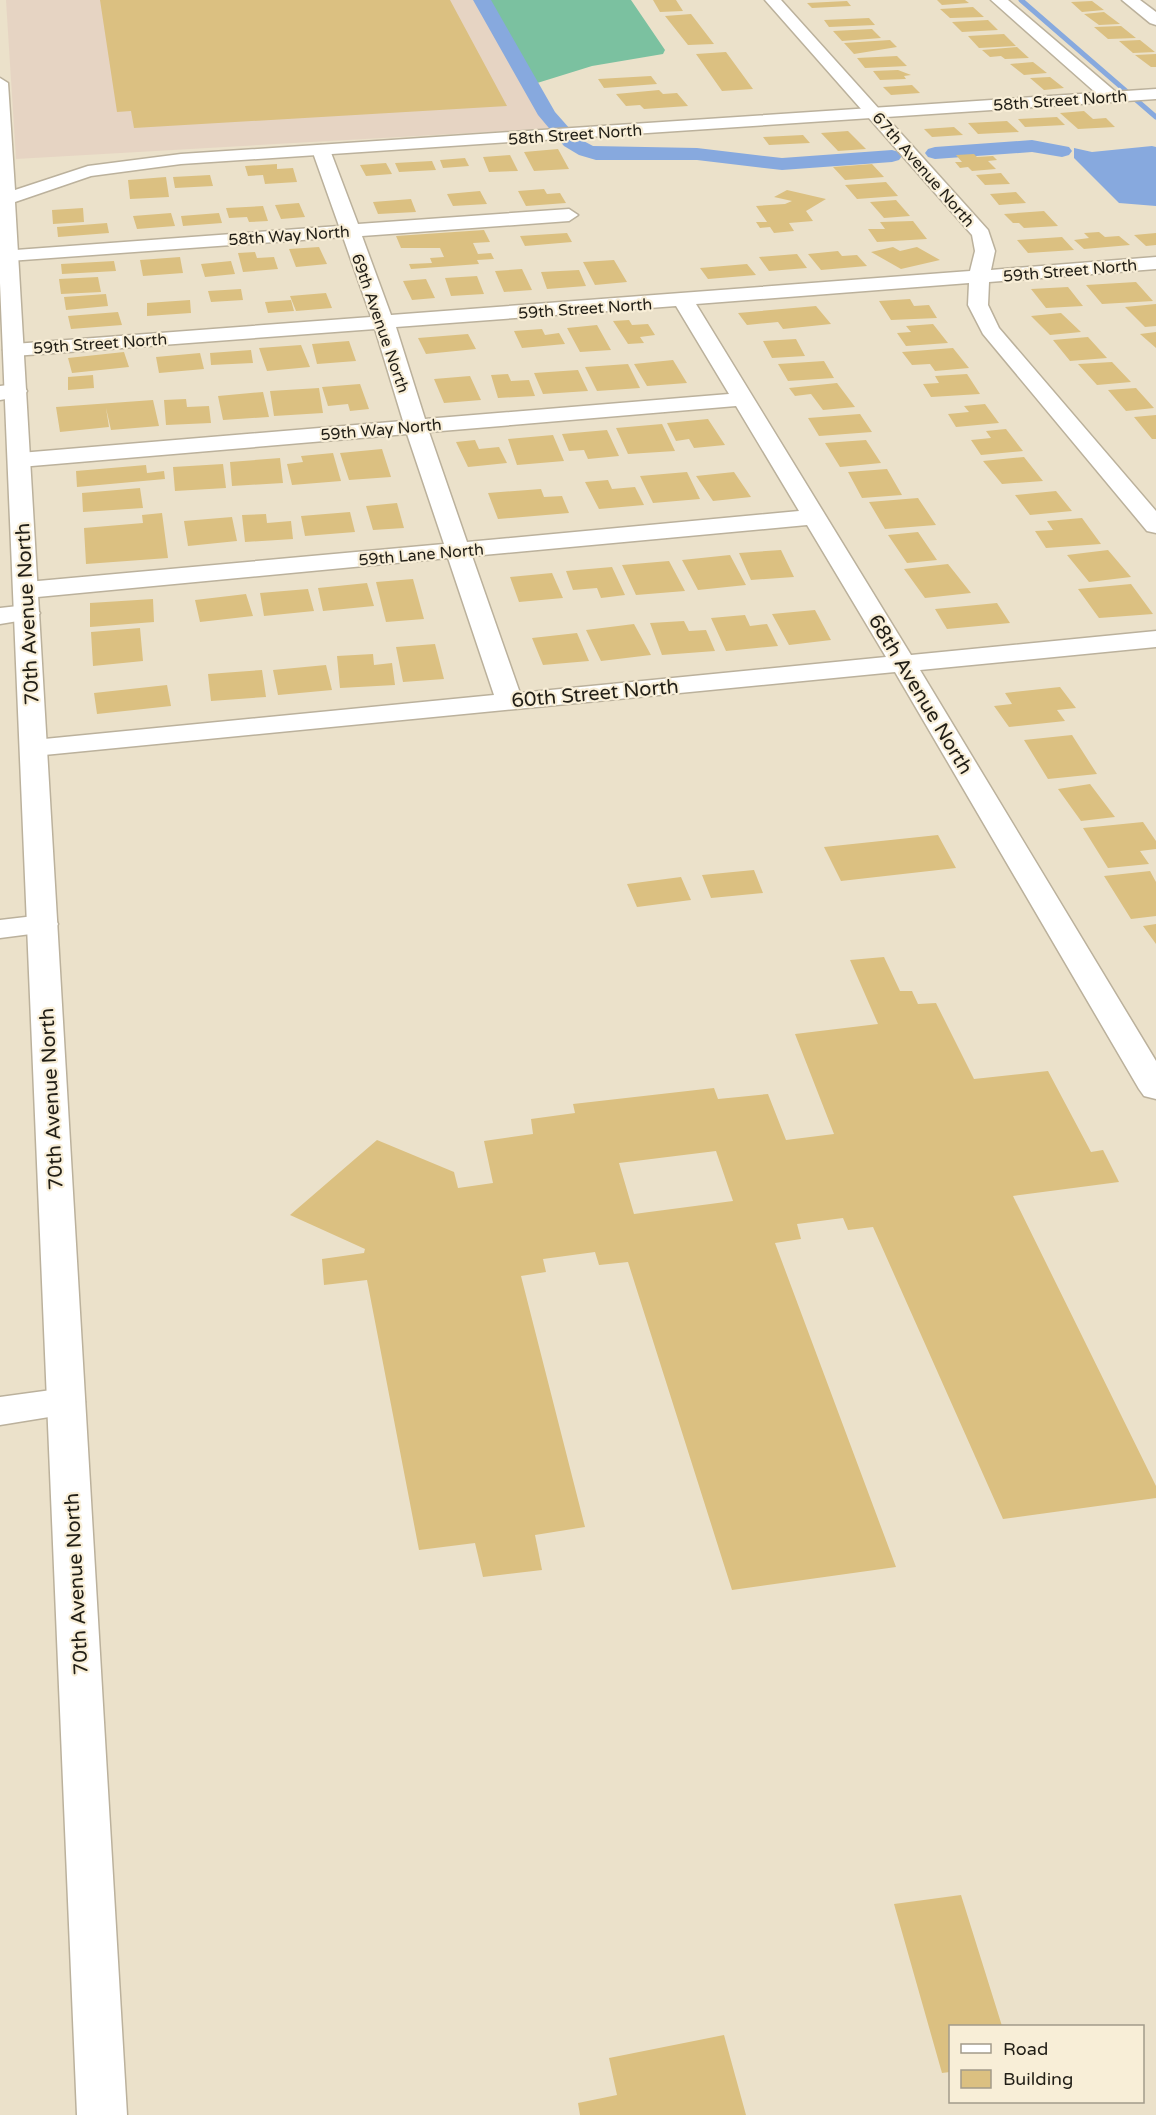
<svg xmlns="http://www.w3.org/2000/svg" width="1156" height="2115" font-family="'Varela Round',sans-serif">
<rect width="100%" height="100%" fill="#ebe1ca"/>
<path fill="#e6d4c3" d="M6,0h484l67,128 -541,31z"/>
<path fill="#7bc1a0" d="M490,0h141l34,50 -2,4 -71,12 -58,18z"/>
<path fill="#87a9de" d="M1152,146l4,1v59l-37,-3 -45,-45v-10l18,4z"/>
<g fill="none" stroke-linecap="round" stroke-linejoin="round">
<path stroke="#87a9de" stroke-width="5" d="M1021,0l135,117"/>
<path fill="#87a9de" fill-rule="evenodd" d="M473,0h18l64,112 23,26 15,8 104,2 85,10 110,-8 7,2 3,4 -3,4 -7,2 -110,8 -85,-10h-101l-17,-5 -15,-9 -26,-31z
M1032,140l37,7 3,4 -3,4 -7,2 -30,-5 -97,7 -7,-2 -3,-4 3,-4 7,-2z"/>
</g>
<path fill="#dbc081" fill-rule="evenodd" d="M100,0h350l57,106 -373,22 -3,-17 -14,1z
M653,0h23l7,11 -23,1z
M937,0h28l4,3 -27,2z
M847,1l4,5 -39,2 -5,-5z
M1092,1l12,9 -22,2 -11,-10z
M973,7l11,10 -34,1 -10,-9z
M1104,12l16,12 -21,1 -15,-11z
M691,14l23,30 -26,1 -23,-29z
M869,18l6,7 -46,2 -5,-7z
M988,20l10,10 -36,2 -10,-10z
M1121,26l15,12 -28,1 -14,-12z
M872,29l9,9 -39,3 -9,-10z
M1004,34l12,12 -37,2 -11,-12z
M890,40l7,7 -43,7 -10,-11z
M1140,40l15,12 -22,1 -14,-12z
M1017,47l12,11 -24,1 -4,-3 -11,1 -8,-7z
M726,52l27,37 -31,2 -26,-37z
M1156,54v13h-5l-16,-12z
M897,56l10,10 -42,2 -8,-10z
M1033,62l14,11 -23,2 -14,-11z
M898,70l13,5 -7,1 2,3 -26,1 -7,-9z
M651,76l6,8 -53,4 -6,-9z
M1050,77l14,11 -20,2 -14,-12z
M912,85l8,8 -29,2 -8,-8z
M659,90l4,4 14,-1 11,13 -44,3 -4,-4 -14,1 -10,-12z
M1084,111l9,8 13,-1 9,9 -37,2 -18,-16z
M1057,117l8,8 -40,2 -7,-8z
M1007,121l12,11 -41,2 -10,-11z
M954,127l9,8 -31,2 -8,-8z
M848,131l18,18 -28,2 -17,-18z
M803,135l7,8 -41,2 -6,-8z
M558,149l11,20 -35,2 -10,-19z
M974,154l3,3 16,-1 4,4 -9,1 8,8 -24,2 -4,-4 -8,1 -5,-6h7l-6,-7z
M510,155l8,16 -29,1 -6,-15z
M465,158l4,8 -26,2 -3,-8z
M432,161l4,9 -37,2 -4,-9z
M386,163l6,11 -26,2 -6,-11z
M277,164v5l16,-1 4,14 -32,2 -2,-9 -15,1 -3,-10z
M872,164l12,13 -39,3 -12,-13z
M1001,173l9,11 -25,1 -9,-10z
M210,175l3,11 -38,2 -2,-11z
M166,177l3,20 -39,2 -2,-19z
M886,182l12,14 -41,3 -12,-14z
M544,189l3,5 13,-1 6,10 -40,3 -8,-15z
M787,190l39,9 -20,12 7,10 -24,2 5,8 -20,2 -4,-6 -10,1 -4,-6h11l-11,-16 29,-2 7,-3 -18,-4z
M480,191l7,13 -34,2 -6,-12z
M1016,192l10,11 -27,2 -9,-11z
M411,199l5,13 -38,2 -5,-12z
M896,200l14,16 -26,2 -14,-16z
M299,203l6,14 -24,2 -6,-14z
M263,206l5,15 -19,1 -2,-5 -18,1 -3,-10z
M83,208l1,14 -31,2 -1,-14z
M1044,211l14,15 -34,2 -5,-5h-6l-9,-9z
M171,213l4,13 -38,3 -4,-13z
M219,213l3,10 -39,3 -2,-10z
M913,221l14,18 -50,3 -9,-13h17l-5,-7z
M107,223l2,10 -51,4 -1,-10z
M484,230l6,12 -17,1 5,11 13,-1 3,6 -17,1 2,4 -68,5 -2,-5 23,-1 -2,-5 14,-1 -4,-9h-39l-5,-12z
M1099,232l6,5 14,-1 11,9 -46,4 -10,-9 15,-2 -5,-5z
M567,233l5,9 -47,4 -5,-10z
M1156,233v12l-10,1 -12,-11z
M1062,237l12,13 -46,3 -11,-13z
M319,247l8,17 -31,3 -7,-18z
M893,247l7,4 17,-4 23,13 -39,9 -30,-17z
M838,251l4,5 15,-1 10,11 -46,4 -13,-16z
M255,252l2,6 17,-1 4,12 -35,3 -5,-19z
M797,254l10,14 -38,3 -10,-14z
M180,257l3,16 -40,3 -3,-16z
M614,260l13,22 -32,3 -12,-23z
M114,261l2,10 -54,3 -1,-10z
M231,261l4,13 -30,3 -4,-13z
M747,264l9,11 -48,4 -8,-11z
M522,269l10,21 -28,2 -9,-21z
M579,270l7,16 -39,3 -6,-17z
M477,276l7,18 -33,2 -6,-18z
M98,277l3,15 -40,2 -2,-15z
M426,279l9,19 -23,2 -9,-19z
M1136,282l17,19 -51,3 -16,-19z
M1068,287l15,19 -37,2 -15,-19z
M241,289l2,11 -32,2 -3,-11z
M326,293l6,15 -36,3 -6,-15z
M106,294l2,12 -42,4 -2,-13z
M910,299l4,7 15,-1 8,13 -46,2 -12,-19z
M190,300l1,13 -44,3v-13z
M291,300l3,11 -26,2 -3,-11z
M1156,304v22l-11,1 -20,-20z
M816,306l15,18 -48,5 -5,-7 -31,3 -9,-12z
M118,312l4,13 -51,4 -3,-13z
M1061,313l20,19 -31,3 -19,-19z
M629,320l3,5 16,-1 7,11 -15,2 4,6 -16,1 -15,-23z
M933,324l15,19 -42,3 -9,-13 14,-1 -5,-6z
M597,325l14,25 -31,2 -13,-24z
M542,329l3,6 14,-2 6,11 -43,4 -8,-17z
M1156,332v16l-16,-14z
M468,334l8,15 -50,5 -8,-16z
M1088,337l19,21 -37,3 -17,-21z
M796,339l9,17 -33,2 -9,-17z
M349,341l7,20 -39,3 -5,-20z
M301,345l9,22 -43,4 -8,-23z
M953,348l16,20 -34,3 -5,-7 -18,1 -10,-13z
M251,350l2,13 -42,2 -1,-12z
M124,352l5,15 -57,6 -4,-15z
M200,353l4,16 -45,4 -3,-16z
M673,360l14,23 -40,3 -13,-22z
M824,361l10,17 -46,3 -10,-17z
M1112,362l19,20 -34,3 -19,-21z
M628,364l12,24 -43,3 -12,-24z
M578,370l10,21 -45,3 -9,-21z
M508,374l3,7 18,-1 6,16 -37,2 -7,-23z
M967,374l13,20 -49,3 -8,-13 16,-1 -4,-7z
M93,375l1,13 -26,2v-13z
M470,376l11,24 -37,3 -10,-24z
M837,383l18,24 -32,3 -12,-16 -16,2 -6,-8z
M360,384l9,25 -19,2 -2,-7 -20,2 -6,-19z
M319,388l4,25 -49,3 -4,-25z
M1136,388l18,20 -28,3 -18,-21z
M263,392l6,25 -46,3 -5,-24z
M186,399l1,8 22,-1 2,17 -45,2 -2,-25z
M153,400l6,26 -48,4 -5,-22 3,19 -49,5 -4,-25z
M985,404l14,19 -43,4 -8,-13 21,-2 -5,-6z
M860,414l12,18 -53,4 -11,-18z
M1156,415v24h-4l-18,-22z
M708,419l17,26 -31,3 -5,-9 -13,2 -9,-18z
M662,424l13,27 -47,3 -12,-26z
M1006,429l17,22 -42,4 -10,-15 20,-2 -5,-7z
M607,430l12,26 -31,3 -4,-9 -15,1 -7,-17z
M553,435l11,26 -47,4 -9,-26z
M475,440l4,9 20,-2 8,16 -39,4 -12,-25z
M866,440l15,23 -41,4 -15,-24z
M382,449l9,28 -42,3 -9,-27z
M333,453l8,28 -49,4 -5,-21 16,-2 -2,-6z
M1024,457l19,24 -41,3 -19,-23z
M280,458l3,25 -51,3 -2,-24z
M223,464l3,24 -51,3 -2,-24z
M146,465l1,8 17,-2 1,8 -88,8 -1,-16z
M887,469l15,26 -40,3 -14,-26z
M687,472l13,27 -47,4 -13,-27z
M734,472l17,25 -38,4 -17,-25z
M608,480l4,9 23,-2 9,18 -45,4 -14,-27z
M140,488l3,20 -60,4 -1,-19z
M541,489l3,8 18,-1 7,17 -71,6 -10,-26z
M1056,491l16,20 -42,4 -15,-20z
M918,498l18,27 -51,4 -16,-27z
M397,503l7,25 -31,2 -7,-24z
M350,512l5,20 -50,4 -4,-20z
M162,513l6,45 -82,6 -2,-36 59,-5 -1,-8z
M266,514l1,9 24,-2 2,18 -48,3 -3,-27z
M232,517l5,24 -49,5 -4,-25z
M1082,518l19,26 -55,4 -11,-17 18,-1 -6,-9z
M918,532l19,28 -30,3 -19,-28z
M781,550l13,27 -43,3 -12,-27z
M1108,550l23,27 -42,5 -22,-27z
M730,555l16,30 -48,5 -16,-30z
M669,561l16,30 -49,4 -14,-30z
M948,564l23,29 -46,5 -21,-29z
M612,567l13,28 -24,3 -4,-10 -24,2 -7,-19z
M552,573l11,25 -44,4 -9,-25z
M413,579l11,40 -38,3 -10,-40z
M367,583l7,23 -51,5 -5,-23z
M1131,584l22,30 -54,4 -21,-29z
M308,589l6,22 -50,5 -4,-23z
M246,594l7,22 -53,6 -5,-22z
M153,599l1,23 -64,5v-24z
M997,603l13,20 -63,6 -12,-20z
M815,610l16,30 -42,5 -17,-31z
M745,615l5,11 17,-2 11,22 -52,5 -15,-33z
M684,621l5,10 17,-1 9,21 -53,4 -12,-32z
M634,624l17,31 -50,6 -15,-31z
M140,628l3,33 -50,5 -2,-34z
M577,633l12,28 -46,4 -11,-27z
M435,644l9,35 -41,3 -7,-35z
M373,654l1,11 18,-2 3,22 -55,3 -3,-32z
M326,665l6,25 -54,5 -5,-25z
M262,670l4,27 -55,4 -3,-27z
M167,685l4,21 -74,8 -3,-21z
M1060,687l16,21 -19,2 8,11 -56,6 -15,-21 18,-2 -7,-11z
M1072,735l25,39 -49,5 -24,-39z
M1090,784l25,33 -34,4 -23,-32z
M1143,822l13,19v8l-16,2 9,13 -41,4 -25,-40z
M938,835l18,33 -115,13 -17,-34z
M754,870l9,23 -52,5 -9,-23z
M1150,871l6,11v34l-25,3 -27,-43z
M681,877l10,23 -54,7 -10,-23z
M1156,924v20l-13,-18z
M884,957l16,34h12l6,13 18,-1 38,76 74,-8 43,81 12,-2 16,32 -106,14 143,290v12l-153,21 -130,-292 -25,3 -5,-12 -46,6 4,15 -26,4 121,324 -164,23 -104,-328 -29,3 -4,-13 -52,7 3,13 -25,4 64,251 -50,8 7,35 -59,7 -8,-34 -56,7 -52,-270 -43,5 -2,-26 42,-6 1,-4 -75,-34 87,-75 77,32 4,16 35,-5 -9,-42 49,-7 -2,-15 44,-6 -2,-9 141,-16 4,11 50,-5 18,46 48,-6 -39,-100 83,-10 -28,-64zM716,1151l17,50 -99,13 -15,-51z
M961,1895l41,131h-52v46l-8,1 -48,-169z
M724,2035l22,80h-166l-2,-12 39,-8 -8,-37z"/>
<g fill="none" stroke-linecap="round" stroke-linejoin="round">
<defs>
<path id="minor" d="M765,0h16l207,230 7,21 -4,19 165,-13v12l-167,13 -1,23 11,23 157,183v22l-9,-2 -164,-197 -15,-29 1,-22 -273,21 215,351 245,-24v16l-236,23 236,391v38l-12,-3 -5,-7 -244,-417 -861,84 -10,-2 -4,-6 4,-6 10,-2 460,-45 -46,-137 -421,40 -9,-3 -4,-5 4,-5 9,-3 417,-38 -37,-110 -387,33 -8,-2 -4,-5 4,-5 8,-2 383,-32 -28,-92 -361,27 -7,-2 -4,-4 4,-4 7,-2 357,-27 -28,-80 -334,24 -9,-5 2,-5 337,-25 -27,-76 9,-5 9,5 28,74 211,-15 9,6 -9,6 -207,15 29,79 579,-44 5,-20 -3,-16zM676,306l53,88 -304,25 -29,-92zM736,406l63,105 -332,31 -38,-110zM807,525l79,132 -366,36 -48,-137z
M991,0h17l109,93 2,4 -2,4h-12z
M1122,0h18l16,12v13l-6,-2z
M16,384l8,2 3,5 -3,5 -24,4v-14z
M27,605l9,3 4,5 -4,5 -36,6v-16z
M43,915l11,2 4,7 -4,7 -54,7v-18z
M66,1388l14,4 5,10 -5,10 -80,13v-28z"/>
<path id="tertiary" d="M0,78l8,5 7,107 73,-24 93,-12 975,-65v10l-975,65 -90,12 -76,26 112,1913h-50l-77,-1832z"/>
</defs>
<use href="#minor" stroke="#bbb19c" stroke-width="3"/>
<use href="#tertiary" stroke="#bbb19c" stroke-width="3"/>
<use href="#minor" fill="#fff" fill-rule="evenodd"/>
<use href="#tertiary" fill="#fff" fill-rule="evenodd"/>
</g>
<g text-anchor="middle" stroke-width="4.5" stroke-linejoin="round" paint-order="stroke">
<g font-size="16" fill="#211e16" stroke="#f8eed7">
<text transform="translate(1060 100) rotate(-4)" y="6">58th Street North</text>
<text transform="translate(575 134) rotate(-4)" y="6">58th Street North</text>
<text transform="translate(924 169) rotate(49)" y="6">67th Avenue North</text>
<text transform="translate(289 235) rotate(-4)" y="6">58th Way North</text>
<text transform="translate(1070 270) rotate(-5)" y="6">59th Street North</text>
<text transform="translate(585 308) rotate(-4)" y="6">59th Street North</text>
<text transform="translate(381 323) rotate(71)" y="6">69th Avenue North</text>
<text transform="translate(100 343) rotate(-4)" y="6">59th Street North</text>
<text transform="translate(381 429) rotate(-5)" y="6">59th Way North</text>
<text transform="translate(421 554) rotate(-5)" y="6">59th Lane North</text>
</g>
<g font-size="20" fill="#211e16" stroke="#f8eed7">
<text transform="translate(27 614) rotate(-93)" y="7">70th Avenue North</text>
<text transform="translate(595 693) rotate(-5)" y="7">60th Street North</text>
<text transform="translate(921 694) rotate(59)" y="7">68th Avenue North</text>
<text transform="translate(51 1099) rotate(-93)" y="7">70th Avenue North</text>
<text transform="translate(76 1584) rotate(-93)" y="7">70th Avenue North</text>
</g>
</g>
<rect x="949" y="2025" width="195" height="78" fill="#f8eed7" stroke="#a29b8a" stroke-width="1.5"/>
<rect x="961" y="2044" width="30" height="9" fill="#ffffff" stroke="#a29b8a" stroke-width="1.5"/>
<text x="1003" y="2055" font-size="18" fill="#211e16">Road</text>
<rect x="961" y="2070" width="30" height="18" fill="#dbc081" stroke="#a29b8a" stroke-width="1.5"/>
<text x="1003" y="2085" font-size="18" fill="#211e16">Building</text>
</svg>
